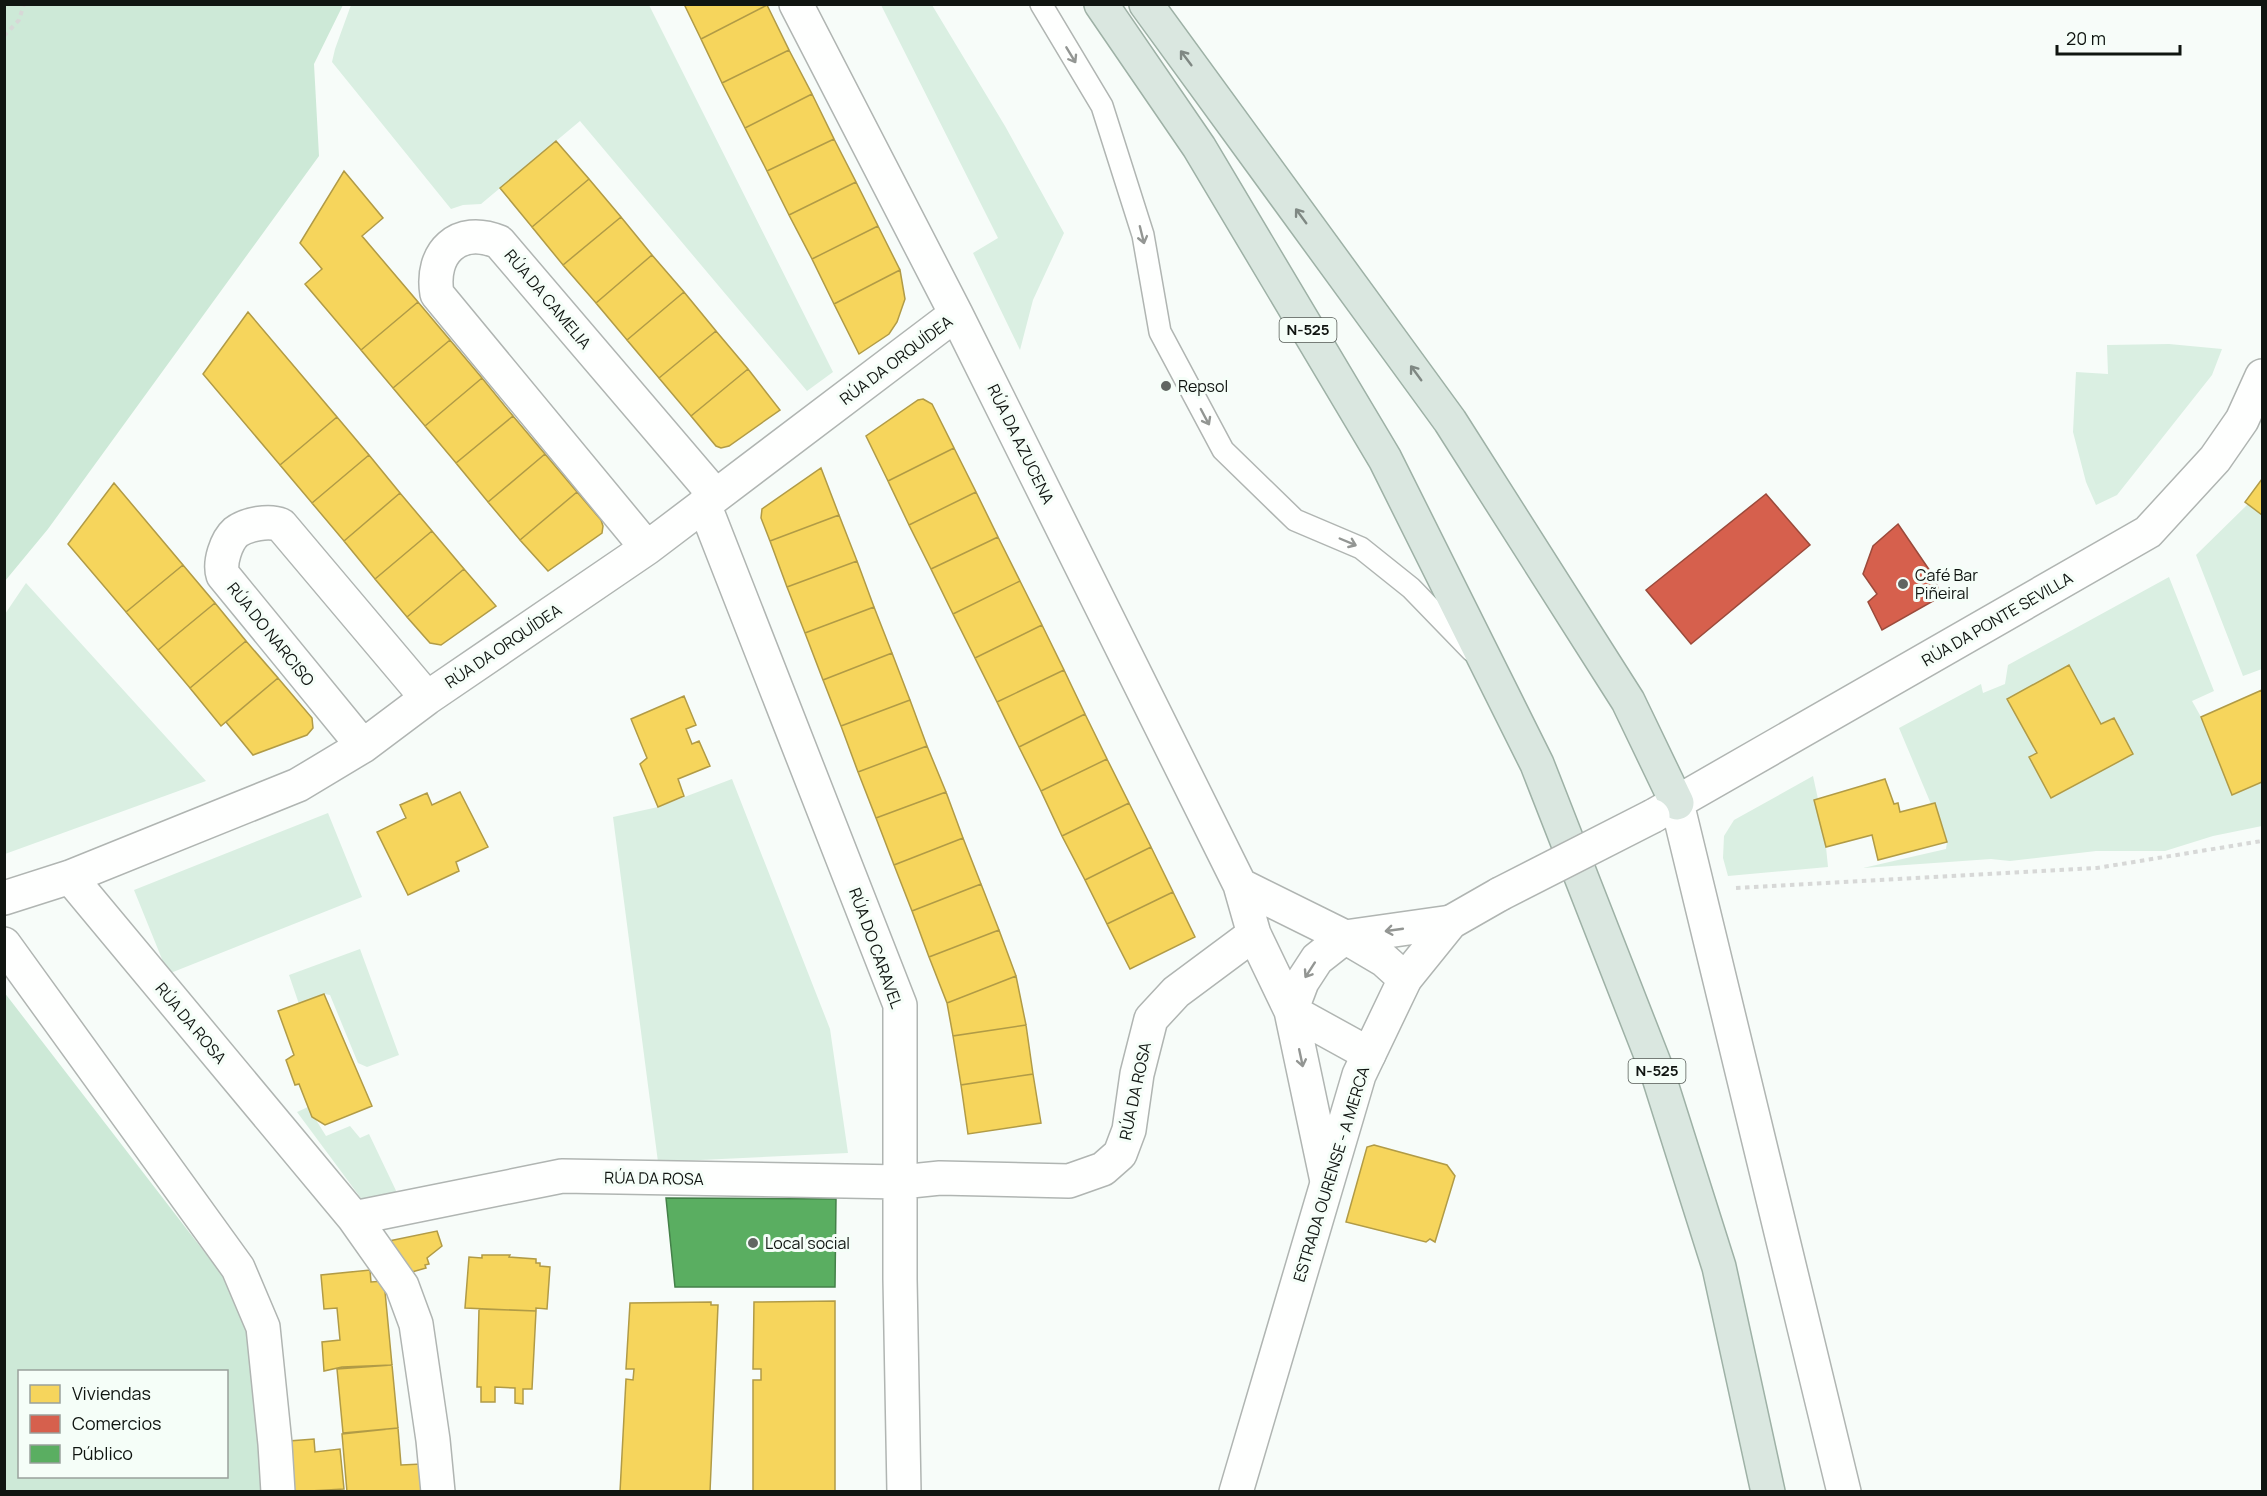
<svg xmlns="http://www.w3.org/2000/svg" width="2267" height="1496" font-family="Manrope,sans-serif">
<rect width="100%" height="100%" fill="#f7fcf9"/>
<path fill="#daefe2" d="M351,5h298l184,367 -26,19 -227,-270 -99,83 -18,1 -12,4 -119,-147 3,-13z
M881,5h51l73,121 59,107 -31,67 -13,50 -47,-97 25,-15z
M2169,344l53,5 -10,26 -95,120 -21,10 -10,-23 -13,-50 3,-60 32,2 -1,-29z
M2248,504l14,11v154l-19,7 -47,-121z
M2169,577l45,114 -22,10 9,16 31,78 30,-13v44l-49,10 -48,15h-69l-86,10 -19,-2 -128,9 83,-19 1,-7 -48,-114 82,-44 2,9 22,-9 3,-19z
M26,583l180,198 -201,73v-240z
M1813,776l5,23 -3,1 11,47 2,20 -100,9 -5,-18 1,-22 10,-16z
M732,779l98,250 18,124 -190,9 -45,-345 45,-10z
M328,813l34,84 -194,77 -34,-84z
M360,949l39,106 -32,12 -9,-4 -28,-68 -6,-1 -25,10 -10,-29z
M308,1107l18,29 24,-10 10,12 9,-4 31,65 -37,2 -66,-89z"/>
<path fill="#cde9d7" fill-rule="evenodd" d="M5,4l338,1 -29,59 5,92 -271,373 -43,52z
M4,992l222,288 23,59 13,152h-257zM20,1372h206v104h-206z"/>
<path fill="#f6d55c" stroke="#b19b46" stroke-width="1.5" d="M684,4h82l1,1 -66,34z
M767,5l22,45 -67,33 -21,-44z
M789,50l23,44 -67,34 -23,-45z
M812,94l22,45 -67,32 -22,-43z
M834,139l22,43 -67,33 -22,-44z
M556,141l33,38 -57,48 -32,-39z
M344,171l39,47 -21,18 56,66 -57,48 -56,-66 17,-15 -22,-26z
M589,179l32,38 -58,48 -31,-38z
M856,182l22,44 -66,33 -23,-44z
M621,217l31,38 -56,48 -33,-38z
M878,226l22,44 -66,34 -22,-45z
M652,255l32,37 -57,48 -31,-37z
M900,270l5,29 -8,23 -8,12 -30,20 -25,-50z
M684,292l32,39 -57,47 -32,-38z
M418,302l32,38 -57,48 -32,-38z
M248,312l89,105 -57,48 -77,-91z
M716,331l32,38 -57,47 -32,-38z
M450,340l32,38 -57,48 -32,-38z
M748,369l32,41 -51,36 -8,2 -5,-2 -25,-30z
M482,378l31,38 -57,47 -31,-37z
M923,399l9,5 22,44 -66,33 -22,-45 52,-36z
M513,416l32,38 -57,48 -32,-39z
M337,417l32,38 -57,48 -32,-38z
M954,448l22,44 -67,33 -21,-44z
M545,454l32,38 -57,48 -32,-38z
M369,455l31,38 -56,48 -32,-38z
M821,468l18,47 -69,26 -9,-23 1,-9z
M2262,479v36l-17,-13z
M114,483l69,82 -57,47 -58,-68z
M577,492l24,28 2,6 -1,7 -54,38 -28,-31z
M976,492l22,45 -67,32 -22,-44z
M400,493l32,38 -57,48 -31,-38z
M839,515l18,46 -70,26 -17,-46z
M432,531l32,38 -57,48 -32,-38z
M998,537l22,44 -67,33 -22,-45z
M857,561l17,46 -69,26 -18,-46z
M183,565l32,38 -57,47 -32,-38z
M464,569l32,37 -55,39 -11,-2 -23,-26z
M1020,581l22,44 -67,33 -22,-44z
M215,603l31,38 -56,47 -32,-38z
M874,607l18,46 -69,27 -18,-47z
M1042,625l22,45 -67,32 -22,-44z
M246,641l32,37 -57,48 -31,-38z
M892,653l18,47 -69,26 -18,-46z
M2069,665l32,59 13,-6 19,36 -82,44 -22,-41 8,-4 -30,-54z
M1064,670l21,44 -66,33 -22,-45z
M278,678l34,40 1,10 -6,7 -54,20 -27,-33z
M2262,690v92l-30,13 -31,-78z
M684,696l12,29 -10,4 6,15 7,-3 11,25 -32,13 6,17 -26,11 -18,-43 7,-6 -16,-39z
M910,700l17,46 -69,26 -17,-46z
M1085,714l22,45 -66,32 -22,-44z
M927,746l19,46 -70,26 -18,-46z
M1107,759l22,44 -67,33 -21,-45z
M1885,779l9,25 4,-1 2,9 35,-9 12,39 -69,18 -6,-25 -46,12 -12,-47z
M460,792l28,55 -32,15 3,9 -51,24 -31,-63 29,-14 -6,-13 27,-12 5,12z
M946,792l17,46 -69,27 -18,-47z
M1129,803l22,44 -66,33 -23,-44z
M963,838l18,46 -69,27 -18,-46z
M1151,847l22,45 -66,32 -22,-44z
M981,884l18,46 -70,27 -17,-46z
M1173,892l22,45 -65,32 -23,-45z
M999,930l17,46 -69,27 -18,-46z
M1016,976l10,49 -73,11 -6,-33z
M324,994l48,112 -47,19 -13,-8 -13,-33 -4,1 -9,-25 8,-5 -16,-44z
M1026,1025l7,49 -72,11 -8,-49z
M1033,1074l8,49 -73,11 -7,-49z
M1374,1145l73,20 8,11 -20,66 -5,-3 -4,3 -80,-20 21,-75z
M437,1231l5,15 -15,12 2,6 -4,1 1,3 -14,4h-3l-25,-30z
M482,1255h28l-1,2 27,2v4h4v3l10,1 -3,42 -11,-1v3l-71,-3 4,-51 13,1z
M370,1270l1,12 13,-1 8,84 -50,2 -18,4 -2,-29 18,-2 -3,-32 -13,1 -3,-34z
M835,1301v191h-82v-112h8v-11h-8l1,-67z
M711,1302v3h7l-8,187h-90l6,-113 7,1 1,-11h-8l4,-66z
M479,1309l57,2 -4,78h-9v15l-8,-1v-15l-20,-1v15h-14v-15h-4z
M392,1365l6,63 -55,5 -6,-64z
M398,1428l3,37 21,-1 3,27 -78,1 -5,-58z
M314,1439l1,13 25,-3 4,40 -51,3 -4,-51z"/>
<path fill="#d6604d" stroke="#9b4a3b" stroke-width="1.5" d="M1766,494l44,51 -119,99 -45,-54z
M1898,524l32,47 12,25 -60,34 -14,-28 9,-8 -14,-20 10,-28z"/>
<path fill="#5aae61" stroke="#448049" stroke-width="1.5" d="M666,1198l170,1 -1,88h-160z"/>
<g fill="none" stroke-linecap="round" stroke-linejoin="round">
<defs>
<path id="service" d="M1041,4l61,102 41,129 17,97 63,118 72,70 66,28 50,40 61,63"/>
<path id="minor" d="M796,4l160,310 284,571 14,49 37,77 36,170
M704,504l196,501v274l4,213
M647,548l-210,-254c-7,-41 21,-69 62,-52l216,253
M363,746l-140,-171c-4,-12 3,-34 13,-43 11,-8 33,-12 45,-7l146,173
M70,877l284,341 208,-42 339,6 39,-4 129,3 34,-12 17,-15 9,-24 8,-56 14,-55 25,-27 78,-58
M1240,885l105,52 106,-15
M4,898l66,-21 228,-92 65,-39 64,-48 220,-150 309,-234
M4,944l234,324 25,59 12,117 3,48
M1369,1054l-78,-43 11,-29 15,-23 28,-22 39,23 21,19
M354,1218l48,68 14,38 17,116 5,52"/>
<path id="tertiary" d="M1677,803l167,689
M1653,816l495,-284 67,-73 27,-39 20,-44
M1236,1492l123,-417 46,-96 46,-57 49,-28"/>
<path id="trunk" d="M1101,4l98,143 186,312 152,305 119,304 63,199 49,225
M1146,4l304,417 178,280 49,102"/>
</defs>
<use href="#service" stroke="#b0b5b2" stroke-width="24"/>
<use href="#minor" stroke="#b0b5b2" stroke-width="36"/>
<use href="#tertiary" stroke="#b0b5b2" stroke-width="36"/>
<use href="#trunk" stroke="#9eb1a6" stroke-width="36"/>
<path stroke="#d7d8d7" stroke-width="4" stroke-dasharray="4.5 4.5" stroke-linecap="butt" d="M4,36l15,-16 5,-16
M1736,888l361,-20 165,-27"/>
<use href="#service" stroke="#fefffe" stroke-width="21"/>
<use href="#minor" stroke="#fefffe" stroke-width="33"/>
<use href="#tertiary" stroke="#fefffe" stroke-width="33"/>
<use href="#trunk" stroke="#dae7e0" stroke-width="33"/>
<defs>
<path id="tertiary-bridge" d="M1500,894l153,-78"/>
</defs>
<use href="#tertiary-bridge" stroke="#b0b5b2" stroke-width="36" stroke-linecap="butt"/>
<use href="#tertiary-bridge" stroke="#fefffe" stroke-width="33"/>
</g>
<defs><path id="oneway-shaft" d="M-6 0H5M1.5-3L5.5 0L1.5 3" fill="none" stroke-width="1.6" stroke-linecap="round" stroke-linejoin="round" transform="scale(1.5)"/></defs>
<g stroke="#939693">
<use href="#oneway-shaft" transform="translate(1071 55) rotate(59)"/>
<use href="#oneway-shaft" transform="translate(1142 235) rotate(76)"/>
<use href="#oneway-shaft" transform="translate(1205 417) rotate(62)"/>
<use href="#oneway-shaft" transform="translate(1348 542) rotate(23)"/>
<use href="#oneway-shaft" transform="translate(1394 930) rotate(172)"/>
<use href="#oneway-shaft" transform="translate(1310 970) rotate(123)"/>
<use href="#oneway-shaft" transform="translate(1301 1058) rotate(78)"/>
</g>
<g stroke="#7f8883">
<use href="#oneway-shaft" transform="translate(1186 58) rotate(-127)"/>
<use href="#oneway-shaft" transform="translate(1301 216) rotate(-126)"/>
<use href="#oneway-shaft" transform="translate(1416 373) rotate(-126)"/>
</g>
<g fill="#616662" stroke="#f5fef8" stroke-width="2">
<circle cx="1166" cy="386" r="6"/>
<circle cx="1903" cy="584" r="6"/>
<circle cx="753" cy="1243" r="6"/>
</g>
<g text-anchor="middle" stroke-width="6" stroke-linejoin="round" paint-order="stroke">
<g fill="#f5fef8" stroke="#555b56" stroke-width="1.5">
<rect x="1279.5" y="318" width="57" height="24" rx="4.5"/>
<rect x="1628.5" y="1059" width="57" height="24" rx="4.5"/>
</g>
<g font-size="15" font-weight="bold" fill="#101511">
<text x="1308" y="335">N-525</text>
<text x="1657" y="1076">N-525</text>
</g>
<g font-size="16" fill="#101511" stroke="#f5fef8">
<text transform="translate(548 299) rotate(50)" y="6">RÚA DA CAMELIA</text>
<text transform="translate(896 360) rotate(-37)" y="6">RÚA DA ORQUÍDEA</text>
<text transform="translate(1021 444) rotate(64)" y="6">RÚA DA AZUCENA</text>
<text transform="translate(1997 619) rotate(-30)" y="6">RÚA DA PONTE SEVILLA</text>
<text transform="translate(271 634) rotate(51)" y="6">RÚA DO NARCISO</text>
<text transform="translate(503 646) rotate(-34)" y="6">RÚA DA ORQUÍDEA</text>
<text transform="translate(876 948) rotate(70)" y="6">RÚA DO CARAVEL</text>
<text transform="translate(191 1023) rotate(50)" y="6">RÚA DA ROSA</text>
<text transform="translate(1135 1091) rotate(-78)" y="6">RÚA DA ROSA</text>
<text transform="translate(1331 1174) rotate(-73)" y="6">ESTRADA OURENSE - A MERCA</text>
<text transform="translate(654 1178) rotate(1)" y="6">RÚA DA ROSA</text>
</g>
<g font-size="16" fill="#101511" stroke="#f5fef8" text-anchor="start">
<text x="1178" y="392">Repsol</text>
<text x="1915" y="581">Café Bar<tspan x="1915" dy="18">Piñeiral</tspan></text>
<text x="765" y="1249">Local social</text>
</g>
</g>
<rect width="2267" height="1496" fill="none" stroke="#101511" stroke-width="12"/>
<rect x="18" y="1370" width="210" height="108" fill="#f5fef8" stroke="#99a19c" stroke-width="1.5"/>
<rect x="30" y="1385" width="30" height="18" fill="#f6d55c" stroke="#99a19c" stroke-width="1.5"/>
<text x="72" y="1400" font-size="18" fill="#101511">Viviendas</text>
<rect x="30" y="1415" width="30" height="18" fill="#d6604d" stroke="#99a19c" stroke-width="1.5"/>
<text x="72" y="1430" font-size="18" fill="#101511">Comercios</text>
<rect x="30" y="1445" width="30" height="18" fill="#5aae61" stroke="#99a19c" stroke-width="1.5"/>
<text x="72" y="1460" font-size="18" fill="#101511">Público</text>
<path d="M2057 45v9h123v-9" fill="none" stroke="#101511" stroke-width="3"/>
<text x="2066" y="45" font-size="18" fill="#101511" stroke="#f5fef8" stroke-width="4.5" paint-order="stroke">20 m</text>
</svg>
